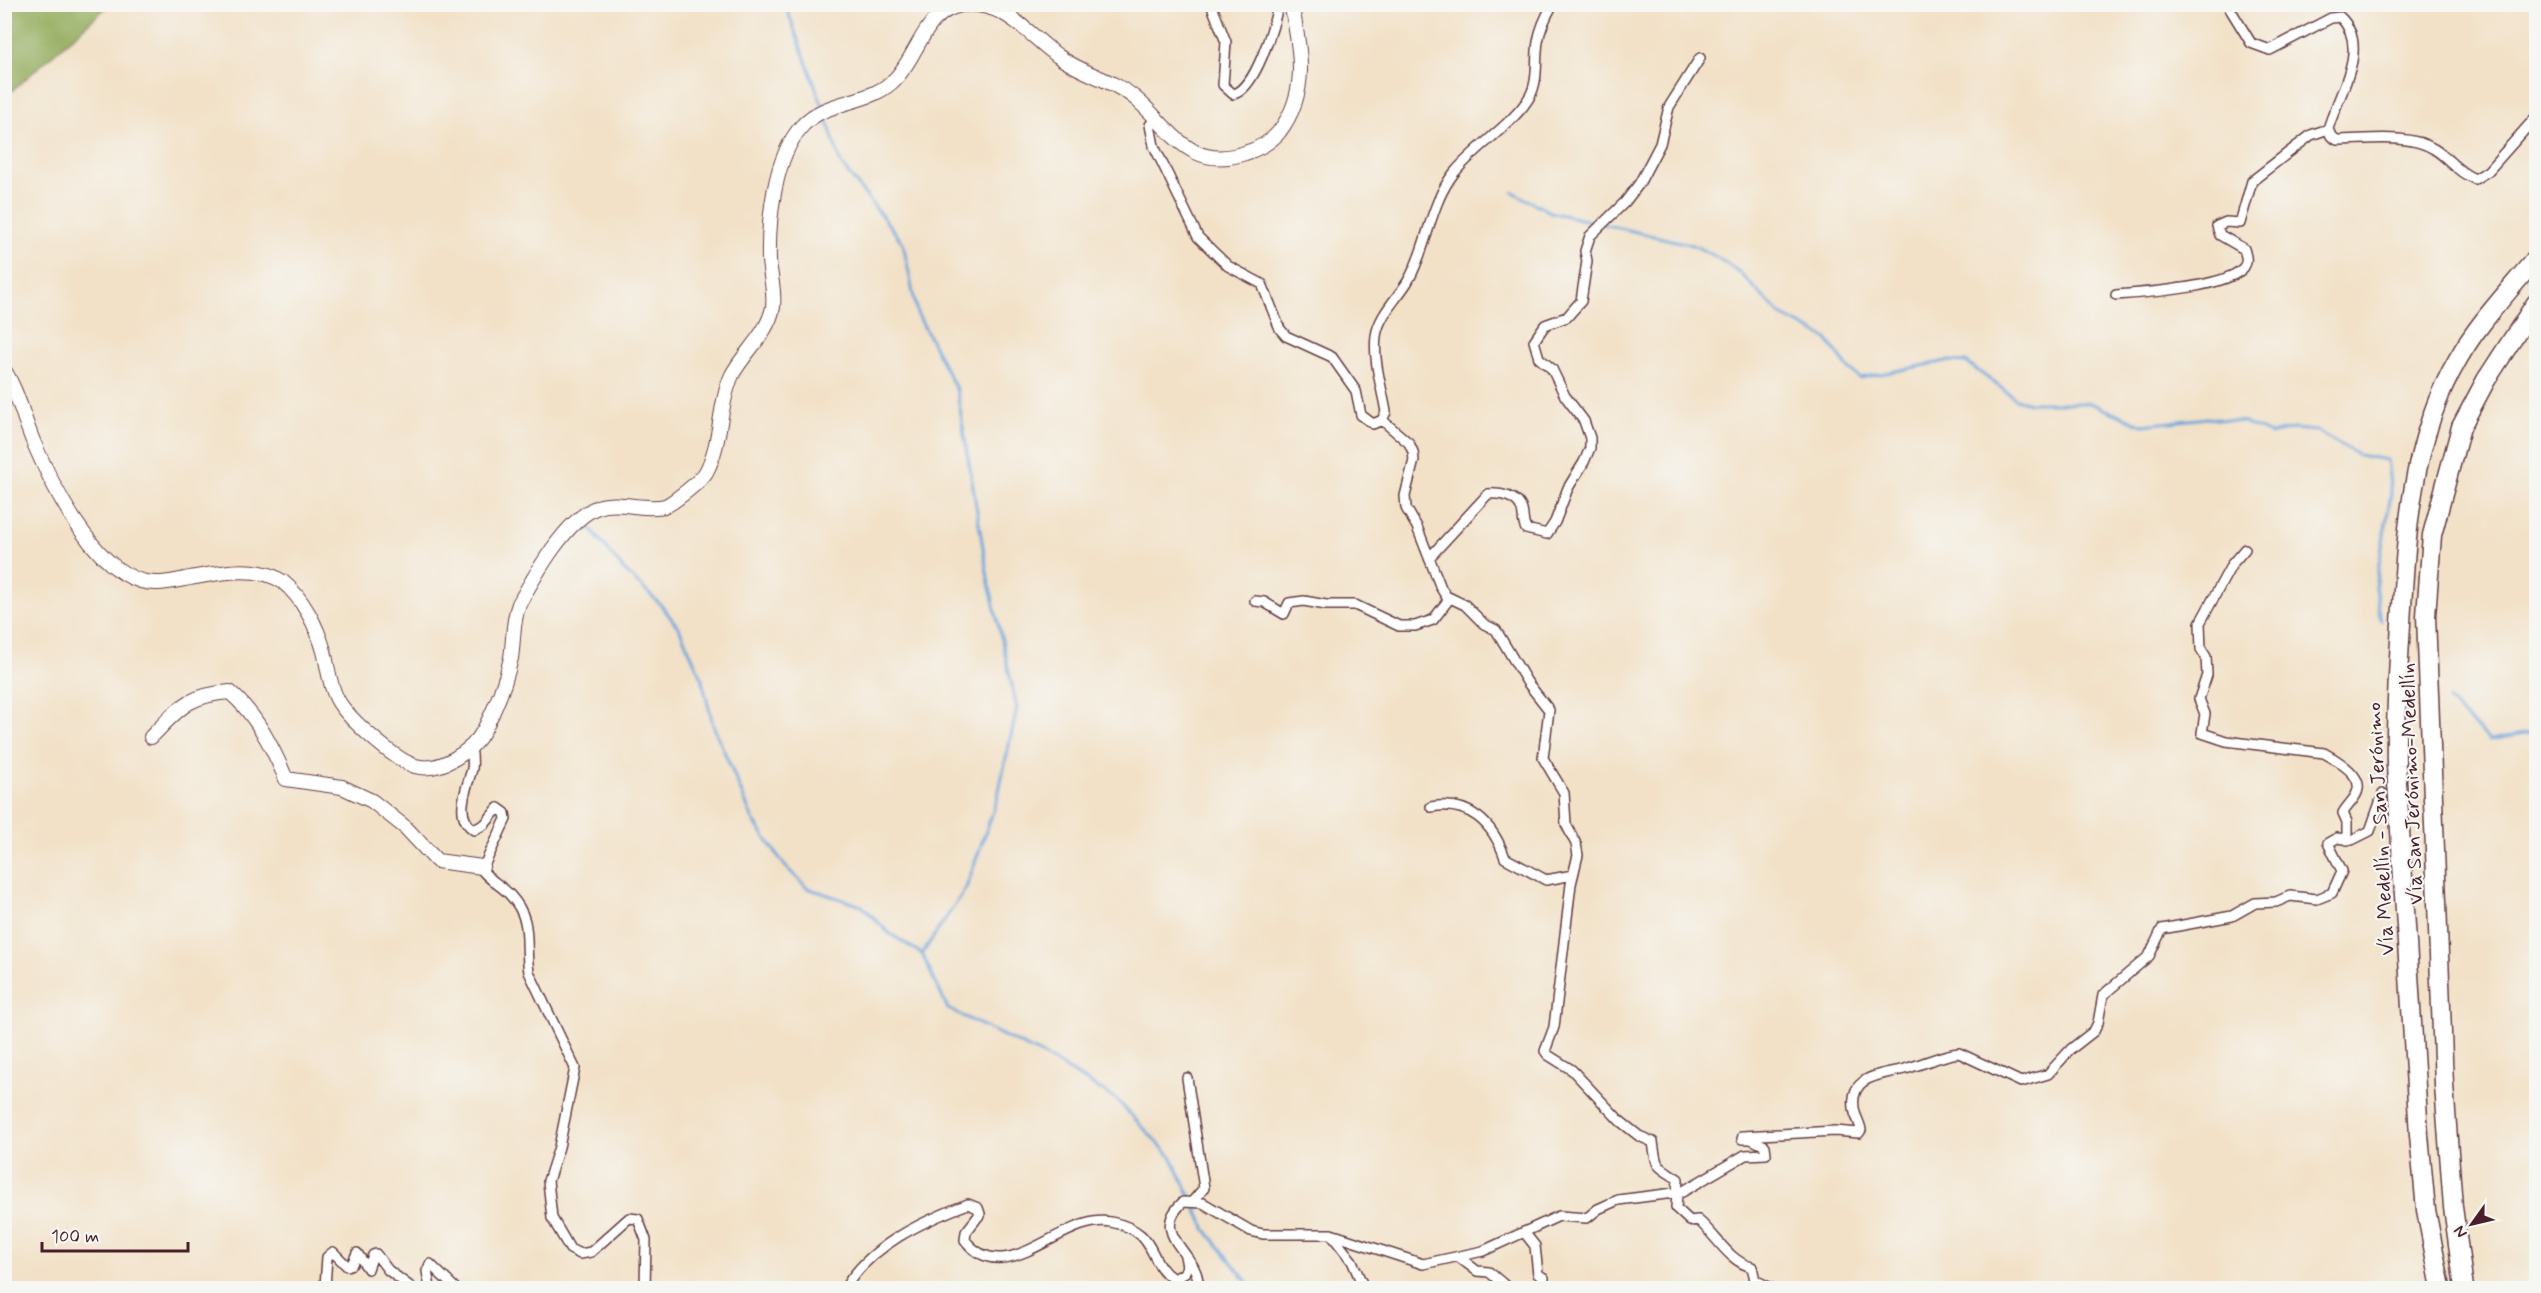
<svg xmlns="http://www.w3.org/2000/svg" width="2541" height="1293" font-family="Mynerve,sans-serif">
<rect width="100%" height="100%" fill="#f6f6f2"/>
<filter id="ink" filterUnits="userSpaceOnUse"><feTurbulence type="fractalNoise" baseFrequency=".0167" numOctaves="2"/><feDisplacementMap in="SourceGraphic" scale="12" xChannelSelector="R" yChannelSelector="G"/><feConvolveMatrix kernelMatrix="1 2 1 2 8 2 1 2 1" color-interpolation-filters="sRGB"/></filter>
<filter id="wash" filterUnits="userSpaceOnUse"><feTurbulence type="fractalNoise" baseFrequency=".008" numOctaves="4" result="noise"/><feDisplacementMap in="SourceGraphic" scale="24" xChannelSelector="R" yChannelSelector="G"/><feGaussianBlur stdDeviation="1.35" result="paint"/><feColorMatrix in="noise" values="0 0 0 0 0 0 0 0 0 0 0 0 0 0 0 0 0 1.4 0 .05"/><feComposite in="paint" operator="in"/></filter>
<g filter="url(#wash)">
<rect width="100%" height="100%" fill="#f2e1c7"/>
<path fill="#94ad5f" stroke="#6f6645" stroke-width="1.5" d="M5,4h104v1l-104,92z"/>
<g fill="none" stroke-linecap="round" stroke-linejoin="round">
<path stroke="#6ca4db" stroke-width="3" d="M785,4l38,103
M825,113l16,51 62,79 14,70 40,78 31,187 29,130 -20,92 -31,88 -44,66
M1513,192l37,20 143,33 25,13 21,14 42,43 45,23 23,31 11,9 87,-17 19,1 50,37 14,4h60l53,22 64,-7 36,4 27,12 23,-5 24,2 41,24 29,5 4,34 -16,93 6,34
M587,524l36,45 37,35 19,24 22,48 12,49 40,95 32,46 22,22 55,18 27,27 33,21 26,55 97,47 71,43 56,59 19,40
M2448,700l41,40 47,-8
M1194,1204l12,26 42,53v5"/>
</g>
</g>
<g filter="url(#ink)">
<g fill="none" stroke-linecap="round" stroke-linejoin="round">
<defs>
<path id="street" d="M1211,4l15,38 -3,43 10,9c22,-3 42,-70 45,-90
M2227,4l24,39 19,7 61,-32 9,-1c32,30 -3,79 -12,112l3,7 6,4c29,0 72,-7 97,9 15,9 24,24 41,30l13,-8 48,-54
M1156,118l-6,7 4,21 44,91 30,29 34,18 18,45 6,7 46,21 24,34 5,24 12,9 9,-4 4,-8c-4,-24 -13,-51 -10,-76 3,-21 21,-37 32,-55 20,-34 21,-76 46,-108 22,-27 61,-50 76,-77 9,-16 5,-37 8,-54 2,-14 8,-26 15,-38
M2116,295c25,-2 112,-7 128,-28 4,-6 2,-11 0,-18l-24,-14 -3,-9 9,-4 14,1 12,-42 59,-46 17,-6
M1382,420l27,23 4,9 1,8 -9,36 1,12 11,19 24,61 5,8 19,9 19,19 12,6 31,52 22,28 -6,48 21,35 2,31 10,20 2,11 -7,29 -17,143 -9,24 3,4 24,15 48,51 19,15 14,6c4,27 2,22 25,37l-2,29 14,13 8,-1c18,15 31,42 54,47l3,13 16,8
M2245,549l-13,15 -32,59 1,26 5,8 1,18 -8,24 6,15 -3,19 24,8 98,12c11,6 37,21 34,36 -1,9 -11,16 -15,24l4,9v18
M1429,558l59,-64c12,-1 30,2 34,16 2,7 0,12 4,19l21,5 8,-12 13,-34 16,-26 6,-14v-10l-6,-17 -19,-25 -13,-27 -13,-11 -5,-17 11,-16 22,-8 14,-16 6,-40 -2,-10 5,-15 35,-34 14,-18 21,-40 9,-37 31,-49
M1255,601l9,1 20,12 5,-11 15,-2 22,4h29l44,21h16l18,-6 17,-22
M471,746c1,7 2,16 1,23 -5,19 -19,47 2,61l11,-6 13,-16 7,5 1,6 -24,51c7,10 20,16 28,25 24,26 14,46 19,77l46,96 -16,79 -11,34 4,37 18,31 10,5 11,-2 38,-34 9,1 8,21 -1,48
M1431,807c38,-7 62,16 74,51l41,22 27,-5
M1187,1078l17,110 -11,13
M1524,1232l11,14 3,28 6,4
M1331,1234l21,27 12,27
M1460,1258l17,13 12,1 19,16
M325,1287l2,-30 6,-5 14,14 5,-2 5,-11 11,16 5,-14 3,-1 12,16 24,18
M430,1288l-3,-17 3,-7 25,24
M845,1288c26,-43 78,-67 123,-84l10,4 2,6 -14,18 -1,8c41,53 98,-28 146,-18 49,10 34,38 62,57l11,-5 3,-8 -2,-10
M1194,1288l4,-4c1,-31 -51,-49 -15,-82l20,1 48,28 12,3h68l92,30 60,-13 76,-35 28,2 11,-9 20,-9 64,-8 63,-37 21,-1 -1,-8 -14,-7h-9l1,-3 92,-5 24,2 2,-3c-1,-6 -4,-11 -6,-17 -9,-38 26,-38 50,-44 18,-5 36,-14 54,-16l62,29 27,-8 23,-25 23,-18 4,-8 5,-28 46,-39 13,-27 70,-13 23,-13 21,-1 14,-6 27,3 15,-6 10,-22 -14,-28 9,-5 15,2 18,-9 13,-37"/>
<path id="secondary" d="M4,370c14,22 19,47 29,71 19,44 59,126 108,140 16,5 33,0 49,-3 29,-5 67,-14 93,4 20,16 34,45 41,69 4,16 5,33 13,48 10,19 58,61 78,67 25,7 58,-15 69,-36 11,-21 22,-49 27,-72 3,-19 1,-36 8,-54 16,-29 47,-85 79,-97 21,-7 46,4 67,-1 8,-3 15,-10 22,-15 7,-6 14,-11 19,-19 16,-29 12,-66 26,-97 12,-23 36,-41 41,-68 2,-15 -3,-32 -4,-47 -1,-40 5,-103 33,-134 25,-28 69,-20 94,-48 22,-23 29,-67 65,-73 45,-5 67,30 97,51 24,18 54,23 77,42 36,30 54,74 110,55 13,-4 25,-10 34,-21 30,-39 22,-82 12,-128
M151,737c28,-28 36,-42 79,-45 27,24 42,54 56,87l56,8 30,14 34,27 31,33 45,6"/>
<path id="highway" d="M2441,1288l-15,-78 -7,-75 -23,-369c-1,-48 2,-94 5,-142 5,-90 10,-185 57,-265 20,-36 52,-69 78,-101
M2464,1288l-11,-81 -9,-122 -18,-469 6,-81 29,-108 25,-47 50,-77"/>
</defs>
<use href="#street" stroke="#633c42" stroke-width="12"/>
<use href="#secondary" stroke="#633c42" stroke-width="16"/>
<use href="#highway" stroke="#633c42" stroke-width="21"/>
<use href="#street" stroke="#fff" stroke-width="9"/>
<use href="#secondary" stroke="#fff" stroke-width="14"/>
<use href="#highway" stroke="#fff" stroke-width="18"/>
</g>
</g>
<g text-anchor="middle" stroke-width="4.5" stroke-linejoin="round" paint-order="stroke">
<g font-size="21" fill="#4a1f2b" stroke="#f6f6f2">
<text transform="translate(2411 784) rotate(-92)" y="7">Vía San Jerónimo-Medellín</text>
<text transform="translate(2380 829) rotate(-93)" y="7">Vía Medellín - San Jerónimo</text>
</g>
</g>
<rect width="2541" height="1293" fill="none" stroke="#f6f6f2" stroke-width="24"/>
<g transform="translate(2472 1224) rotate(236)" stroke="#f6f6f2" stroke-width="4.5" paint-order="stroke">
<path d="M0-4.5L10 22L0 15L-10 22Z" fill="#4a1f2b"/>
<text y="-9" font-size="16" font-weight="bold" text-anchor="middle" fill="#4a1f2b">N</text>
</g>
<path d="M42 1242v9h146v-9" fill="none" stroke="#4a1f2b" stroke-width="3"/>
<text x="51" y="1242" font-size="18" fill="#4a1f2b" stroke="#f6f6f2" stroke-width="4.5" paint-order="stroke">100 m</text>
</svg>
